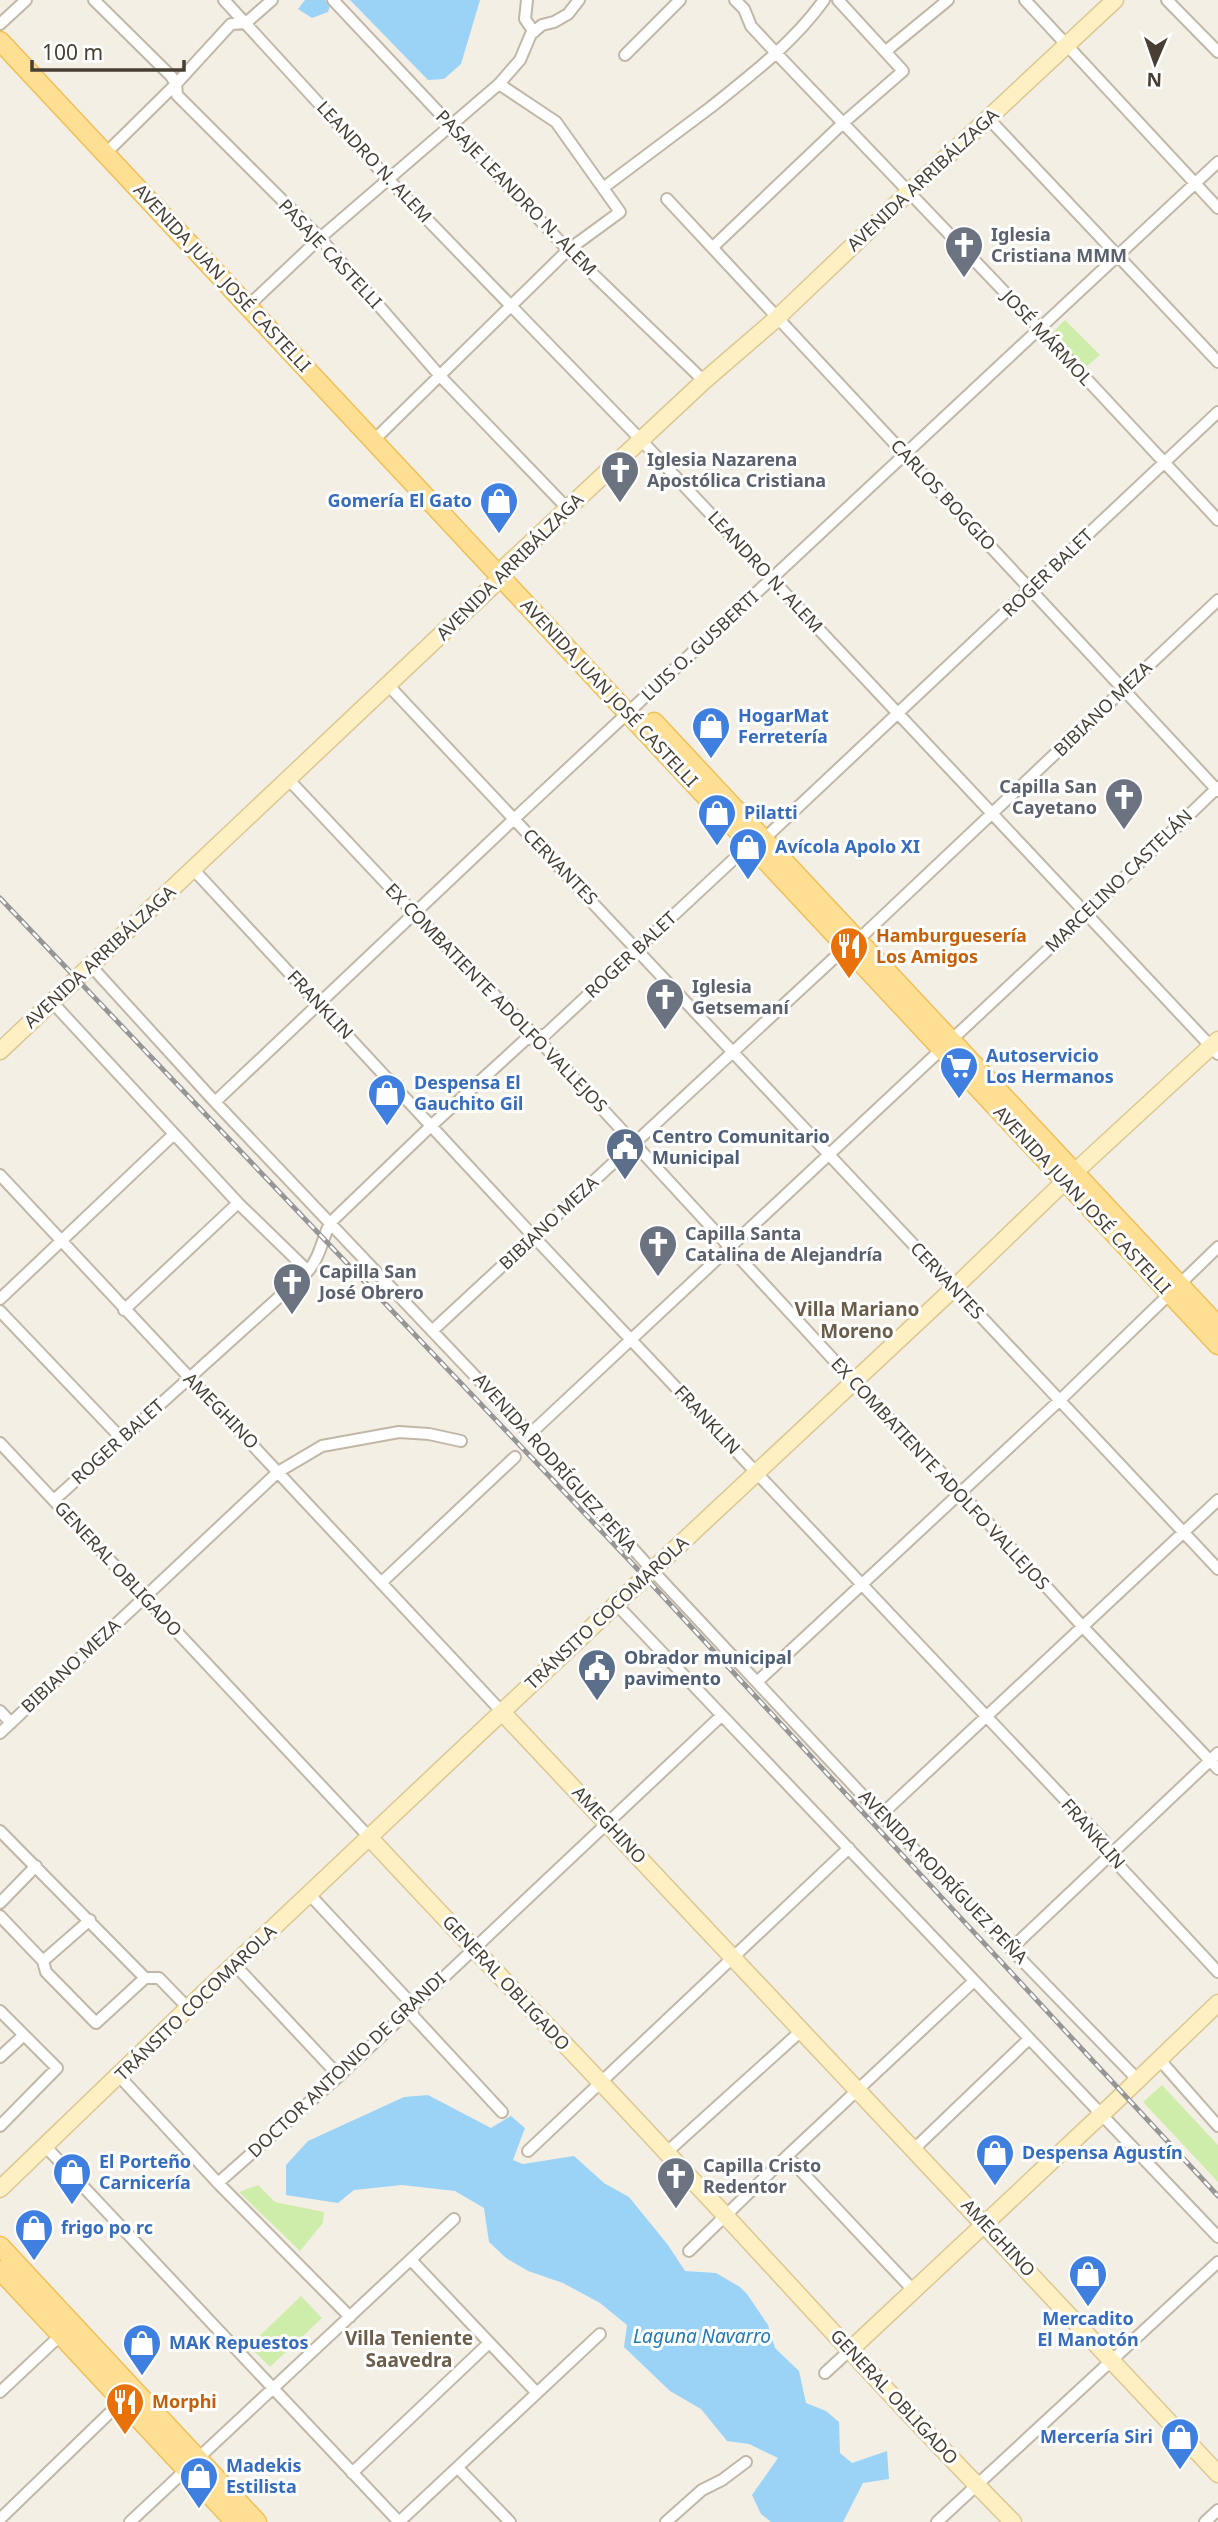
<svg xmlns="http://www.w3.org/2000/svg" width="1218" height="2522" font-family="'Noto Sans',sans-serif">
<rect width="100%" height="100%" fill="#f4efe5"/>
<path fill="#cfedaa" d="M1065,320l35,35 -14,12 -34,-34z
M1162,2085l56,60v37l-75,-80z
M258,2185l17,17 49,10 -1,11 -23,28 -61,-59z
M301,2296l21,22 -52,49 -21,-21z"/>
<path fill="#9bd3f7" d="M305,0h20l5,6 -2,6 -16,6 -14,-9z
M350,0h130l-19,64 -17,15 -16,1z
M428,2095l63,33 20,-12 14,12 -12,32 10,4 51,-8 30,27 25,14 39,48 17,26 31,2 24,14 7,7 21,31 7,23 24,23 7,32 20,8 13,11 1,31 12,10 35,-12 2,28 -26,4 -20,39h-72l-10,-8 -9,-19 26,-37 -29,-14 -22,-3 -26,-32 -31,-18 -46,-44 3,-22 -27,-22 -37,-20 -35,-12 -22,-13 -17,-16 -5,-34 -29,-17 -53,-6 -48,5 -16,13 -52,-8v-30l22,-24 96,-44z"/>
<g fill="none" stroke-linecap="round" stroke-linejoin="round">
<defs>
<path id="street" d="M94,0l77,76 5,8 1,11 143,143 120,138 128,133
M224,0l164,179 253,261 577,614
M333,0l235,250 136,131
M527,0l-2,19 9,13
M735,0l9,9 7,17 25,27 263,275 179,192
M1025,0l193,208
M1167,0l51,52
M0,24l26,-24
M886,51l62,-51
M625,55l55,-55
M988,118l230,244
M106,153l70,-69 55,-60 15,-1 26,-23
M603,188c36,-27 72,-54 108,-81 40,-32 83,-65 113,-107
M667,199l551,592
M713,247l129,-123 61,-53 -65,-71
M248,306l72,-68 179,-154 21,-24 11,-26 11,-9 12,-3 14,-8 11,-14
M373,441l195,-191 52,-38 -64,-90 -57,-38
M389,686c278,293 551,590 829,883
M289,780l125,133 122,124 318,345 106,110 123,135 135,142
M193,869l341,368 570,604 6,15 108,116
M91,966l124,136 315,332 122,136 229,245 257,265
M52,1002l186,201 70,68
M215,1102l299,-283 704,-657
M0,1175l502,537
M0,1299l174,-165
M124,1310l114,-107
M0,1311l121,127
M432,1331l414,-384 12,-7 360,-340
M530,1434l555,-519 133,-128
M0,1443l369,394
M54,1500l254,-229c12,-14 14,-31 22,-48l102,-98 93,-85 21,-6 204,-190 14,-5 454,-427
M382,1582l133,-125
M616,1604l602,633
M757,1682l303,-282 158,-153
M0,1711l11,12
M0,1733l278,-261 44,-26 77,-14 30,2 32,7
M881,1815l337,-315
M0,1831l145,147h14l29,30
M310,1895l97,104 7,18 88,95
M0,1903l36,-37
M0,1916l43,45 3,11 50,51 49,-45
M1012,1948l206,-195
M43,1961l47,-41
M235,1965l104,111
M0,2011l57,57 -57,58
M0,2057l24,-22
M1159,2059l59,67
M119,2076l99,107 132,134
M45,2146l354,376
M914,2149l115,-110
M528,2151l321,-303
M667,2152l135,-122
M787,2156l126,134
M218,2183l121,-107 382,-360
M689,2251l98,-95 187,-175
M411,2260l126,133
M825,2373l25,-23
M0,2392l65,-61
M458,2468l52,54
M352,2473l137,-130
M0,2519l126,-122
M130,2522l324,-303
M399,2522l201,-188
M666,2522l36,-32 20,-10 24,-18
M937,2522l281,-260
M1205,2522l13,-12"/>
<path id="secondary" d="M0,1051l502,-474 4,-11 198,-185 73,-63 131,-125 207,-193
M502,1712l716,762
M369,1837c98,106 199,209 297,315 116,123 228,250 347,370
M0,2189l188,-181 457,-431 308,-288 112,-108 153,-141
M850,2350l268,-251 100,-96"/>
<path id="primary" d="M0,41l1218,1304
M654,722l564,604
M0,2246l257,276
M0,2270l235,252"/>
</defs>
<use href="#street" stroke="#c1b7a7" stroke-width="14"/>
<use href="#secondary" stroke="#dcc792" stroke-width="19"/>
<use href="#primary" stroke="#efc058" stroke-width="21"/>
<use href="#street" stroke="#fff" stroke-width="10"/>
<use href="#secondary" stroke="#fff0c4" stroke-width="16"/>
<use href="#primary" stroke="#ffdf93" stroke-width="18"/>
<defs>
<path id="rail" d="M0,898l645,679 573,619"/>
</defs>
<use href="#rail" stroke="#969696" stroke-width="5"/>
<use href="#rail" stroke="#fff" stroke-width="2.5" stroke-dasharray="8" stroke-linecap="butt"/>
</g>
<defs>
<symbol id="church-pin" viewBox="-11 -11 22 30"><path d="M0 17L-7.5 6A9.5 9.5 0 1 1 7.5 6Z" fill="#6b7280" stroke="#fff"/><path d="M-1.2-6h2.4v3.5h3.3v2.4h-3.3V6h-2.4V-.1h-3.3v-2.4h3.3Z" fill="#fff"/></symbol>
<symbol id="shop-pin" viewBox="-11 -11 22 30"><path d="M0 17L-7.5 6A9.5 9.5 0 1 1 7.5 6Z" fill="#3f7fe0" stroke="#fff"/><path d="M-5-2.5h2.3a2.7 3.5 0 0 1 5.4 0H5L5.5 6h-11ZM-1.5-2.5h3a1.5 2.3 0 0 0-3 0Z" fill="#fff"/></symbol>
<symbol id="restaurant-pin" viewBox="-11 -11 22 30"><path d="M0 17L-7.5 6A9.5 9.5 0 1 1 7.5 6Z" fill="#e8710a" stroke="#fff"/><path d="M-5-6h1v4h1v-4h1v4h1v-4h1v5L-1.5 .5V6h-2V.5L-5-1ZM5-6V6H3V1.5H1.5Q1.5-4 5-6Z" fill="#fff"/></symbol>
<symbol id="supermarket-pin" viewBox="-11 -11 22 30"><path d="M0 17L-7.5 6A9.5 9.5 0 1 1 7.5 6Z" fill="#3f7fe0" stroke="#fff"/><path d="M-6-5.5h2.5l.6 2H6L4.5 2H-2.5L-4.4-4H-6ZM-1.5 3.2a1.3 1.3 0 1 0 .1 0ZM3 3.2a1.3 1.3 0 1 0 .1 0Z" fill="#fff"/></symbol>
<symbol id="civic-pin" viewBox="-11 -11 22 30"><path d="M0 17L-7.5 6A9.5 9.5 0 1 1 7.5 6Z" fill="#5c6f8a" stroke="#fff"/><path d="M-.6-6.5H3V-4.5H.6V-3L4-1V1h2V6H-6V1h2V-1L-.6-3ZM-1.2 2.5V6h2.4V2.5Z" fill="#fff"/></symbol>
</defs>
<g fill-rule="evenodd">
<use href="#church-pin" x="942" y="223" width="44" height="60"/>
<use href="#church-pin" x="598" y="448" width="44" height="60"/>
<use href="#shop-pin" x="477" y="479" width="44" height="60"/>
<use href="#shop-pin" x="689" y="704" width="44" height="60"/>
<use href="#church-pin" x="1102" y="775" width="44" height="60"/>
<use href="#shop-pin" x="695" y="791" width="44" height="60"/>
<use href="#shop-pin" x="726" y="825" width="44" height="60"/>
<use href="#restaurant-pin" x="827" y="924" width="44" height="60"/>
<use href="#church-pin" x="643" y="975" width="44" height="60"/>
<use href="#supermarket-pin" x="937" y="1044" width="44" height="60"/>
<use href="#shop-pin" x="365" y="1071" width="44" height="60"/>
<use href="#civic-pin" x="603" y="1125" width="44" height="60"/>
<use href="#church-pin" x="636" y="1222" width="44" height="60"/>
<use href="#church-pin" x="270" y="1260" width="44" height="60"/>
<use href="#civic-pin" x="575" y="1646" width="44" height="60"/>
<use href="#shop-pin" x="973" y="2131" width="44" height="60"/>
<use href="#shop-pin" x="50" y="2150" width="44" height="60"/>
<use href="#church-pin" x="654" y="2154" width="44" height="60"/>
<use href="#shop-pin" x="12" y="2206" width="44" height="60"/>
<use href="#shop-pin" x="1066" y="2252" width="44" height="60"/>
<use href="#shop-pin" x="120" y="2321" width="44" height="60"/>
<use href="#restaurant-pin" x="103" y="2380" width="44" height="60"/>
<use href="#shop-pin" x="1158" y="2415" width="44" height="60"/>
<use href="#shop-pin" x="177" y="2454" width="44" height="60"/>
</g>
<g text-anchor="middle" stroke-width="6" stroke-linejoin="round" paint-order="stroke">
<g font-size="18" fill="#473f34" stroke="#fff">
<text transform="translate(374 162) rotate(47)" y="6">LEANDRO N. ALEM</text>
<text transform="translate(923 180) rotate(-43)" y="6">AVENIDA ARRIBÁLZAGA</text>
<text transform="translate(516 193) rotate(46)" y="6">PASAJE LEANDRO N. ALEM</text>
<text transform="translate(330 254) rotate(47)" y="6">PASAJE CASTELLI</text>
<text transform="translate(222 278) rotate(47)" y="6">AVENIDA JUAN JOSÉ CASTELLI</text>
<text transform="translate(1047 338) rotate(47)" y="6">JOSÉ MÁRMOL</text>
<text transform="translate(943 495) rotate(47)" y="6">CARLOS BOGGIO</text>
<text transform="translate(510 567) rotate(-45)" y="6">AVENIDA ARRIBÁLZAGA</text>
<text transform="translate(765 572) rotate(47)" y="6">LEANDRO N. ALEM</text>
<text transform="translate(1048 573) rotate(-44)" y="6">ROGER BALET</text>
<text transform="translate(700 646) rotate(-43)" y="6">LUIS O. GUSBERTI</text>
<text transform="translate(609 693) rotate(47)" y="6">AVENIDA JUAN JOSÉ CASTELLI</text>
<text transform="translate(1103 709) rotate(-44)" y="6">BIBIANO MEZA</text>
<text transform="translate(560 867) rotate(46)" y="6">CERVANTES</text>
<text transform="translate(1119 881) rotate(-44)" y="6">MARCELINO CASTELÁN</text>
<text transform="translate(631 955) rotate(-43)" y="6">ROGER BALET</text>
<text transform="translate(100 957) rotate(-43)" y="6">AVENIDA ARRIBÁLZAGA</text>
<text transform="translate(496 998) rotate(46)" y="6">EX COMBATIENTE ADOLFO VALLEJOS</text>
<text transform="translate(320 1005) rotate(47)" y="6">FRANKLIN</text>
<text transform="translate(1082 1200) rotate(47)" y="6">AVENIDA JUAN JOSÉ CASTELLI</text>
<text transform="translate(549 1223) rotate(-43)" y="6">BIBIANO MEZA</text>
<text transform="translate(947 1281) rotate(47)" y="6">CERVANTES</text>
<text transform="translate(221 1411) rotate(46)" y="6">AMEGHINO</text>
<text transform="translate(707 1420) rotate(47)" y="6">FRANKLIN</text>
<text transform="translate(118 1442) rotate(-42)" y="6">ROGER BALET</text>
<text transform="translate(555 1463) rotate(48)" y="6">AVENIDA RODRÍGUEZ PEÑA</text>
<text transform="translate(940 1474) rotate(47)" y="6">EX COMBATIENTE ADOLFO VALLEJOS</text>
<text transform="translate(118 1569) rotate(47)" y="6">GENERAL OBLIGADO</text>
<text transform="translate(607 1613) rotate(-43)" y="6">TRÁNSITO COCOMAROLA</text>
<text transform="translate(71 1666) rotate(-43)" y="6">BIBIANO MEZA</text>
<text transform="translate(609 1825) rotate(47)" y="6">AMEGHINO</text>
<text transform="translate(1093 1834) rotate(49)" y="6">FRANKLIN</text>
<text transform="translate(943 1877) rotate(46)" y="6">AVENIDA RODRÍGUEZ PEÑA</text>
<text transform="translate(506 1983) rotate(47)" y="6">GENERAL OBLIGADO</text>
<text transform="translate(196 2003) rotate(-44)" y="6">TRÁNSITO COCOMAROLA</text>
<text transform="translate(347 2065) rotate(-43)" y="6">DOCTOR ANTONIO DE GRANDI</text>
<text transform="translate(998 2238) rotate(47)" y="6">AMEGHINO</text>
<text transform="translate(894 2397) rotate(47)" y="6">GENERAL OBLIGADO</text>
</g>
<g font-size="18" font-weight="bold" fill="#5b616d" stroke="#fff" text-anchor="start">
<text x="991" y="241">Iglesia<tspan x="991" dy="21">Cristiana MMM</tspan></text>
<text x="647" y="466">Iglesia Nazarena<tspan x="647" dy="21">Apostólica Cristiana</tspan></text>
<text x="1097" y="793" text-anchor="end">Capilla San<tspan x="1097" dy="21">Cayetano</tspan></text>
<text x="692" y="993">Iglesia<tspan x="692" dy="21">Getsemaní</tspan></text>
<text x="685" y="1240">Capilla Santa<tspan x="685" dy="21">Catalina de Alejandría</tspan></text>
<text x="319" y="1278">Capilla San<tspan x="319" dy="21">José Obrero</tspan></text>
<text x="703" y="2172">Capilla Cristo<tspan x="703" dy="21">Redentor</tspan></text>
</g>
<g font-size="18" font-weight="bold" fill="#366cbe" stroke="#fff" text-anchor="start">
<text x="472" y="507" text-anchor="end">Gomería El Gato</text>
<text x="738" y="722">HogarMat<tspan x="738" dy="21">Ferretería</tspan></text>
<text x="744" y="819">Pilatti</text>
<text x="775" y="853">Avícola Apolo XI</text>
<text x="986" y="1062">Autoservicio<tspan x="986" dy="21">Los Hermanos</tspan></text>
<text x="414" y="1089">Despensa El<tspan x="414" dy="21">Gauchito Gil</tspan></text>
<text x="1022" y="2159">Despensa Agustín</text>
<text x="99" y="2168">El Porteño<tspan x="99" dy="21">Carnicería</tspan></text>
<text x="61" y="2234">frigo po rc</text>
<text x="1088" y="2325" text-anchor="middle">Mercadito<tspan x="1088" dy="21">El Manotón</tspan></text>
<text x="169" y="2349">MAK Repuestos</text>
<text x="1153" y="2443" text-anchor="end">Mercería Siri</text>
<text x="226" y="2472">Madekis<tspan x="226" dy="21">Estilista</tspan></text>
</g>
<g font-size="18" font-weight="bold" fill="#c56008" stroke="#fff" text-anchor="start">
<text x="876" y="942">Hamburguesería<tspan x="876" dy="21">Los Amigos</tspan></text>
<text x="152" y="2408">Morphi</text>
</g>
<g font-size="18" font-weight="bold" fill="#4e5e75" stroke="#fff" text-anchor="start">
<text x="652" y="1143">Centro Comunitario<tspan x="652" dy="21">Municipal</tspan></text>
<text x="624" y="1664">Obrador municipal<tspan x="624" dy="21">pavimento</tspan></text>
</g>
<g font-size="19" font-weight="bold" fill="#6b5d4a" stroke="#fff">
<text x="857" y="1316">Villa Mariano<tspan x="857" dy="22">Moreno</tspan></text>
<text x="409" y="2345">Villa Teniente<tspan x="409" dy="22">Saavedra</tspan></text>
</g>
<g font-size="19" font-style="italic" fill="#2279b5" stroke="#fff">
<text x="702" y="2343">Laguna Navarro</text>
</g>
</g>
<g transform="translate(1155 63) rotate(182)" stroke="#ffffff" stroke-width="5" paint-order="stroke">
<path d="M0-5L12 26L0 18L-12 26Z" fill="#473f34"/>
<text y="-10" font-size="19" font-weight="bold" text-anchor="middle" fill="#473f34">N</text>
</g>
<path d="M32 60v10h152v-10" fill="none" stroke="#473f34" stroke-width="3.5"/>
<text x="42" y="60" font-size="21" fill="#473f34" stroke="#ffffff" stroke-width="5" paint-order="stroke">100 m</text>
</svg>
